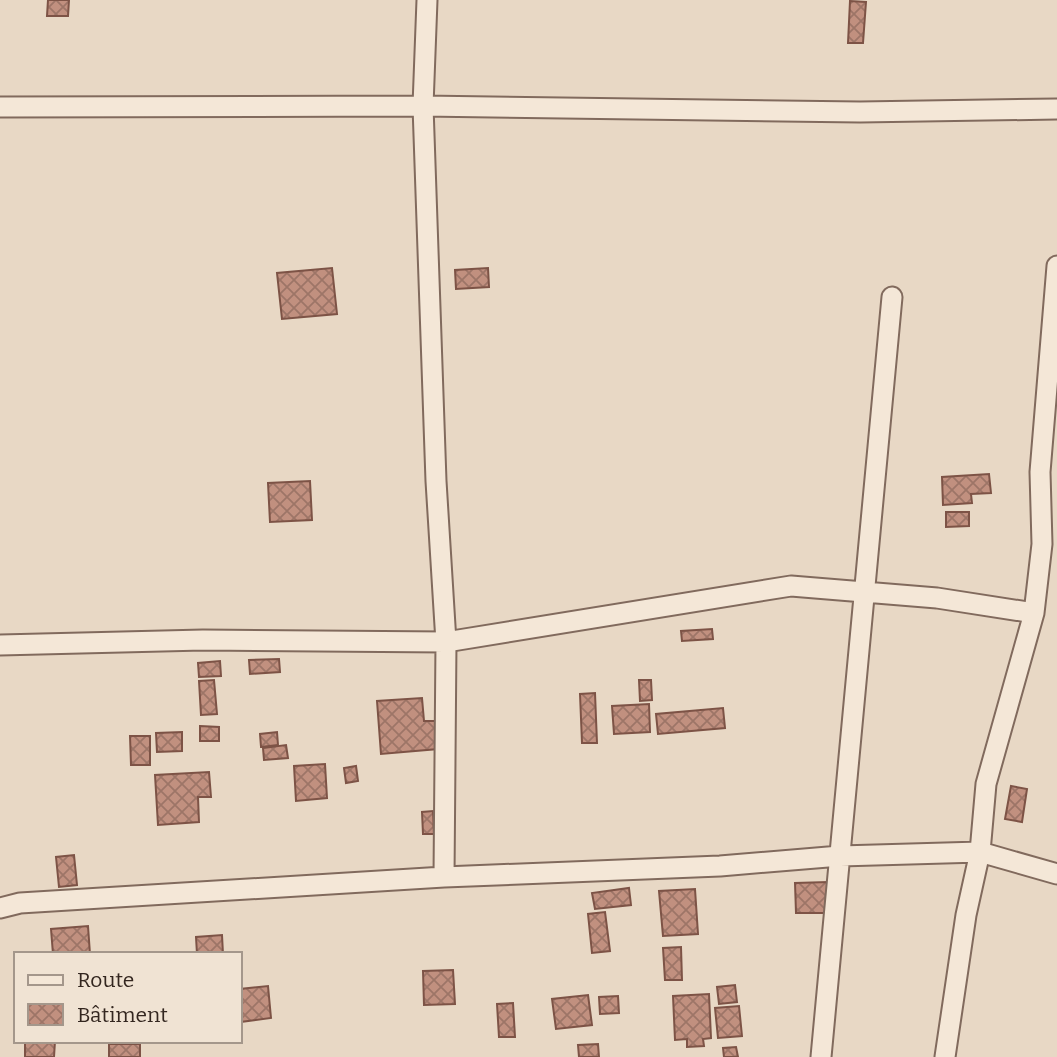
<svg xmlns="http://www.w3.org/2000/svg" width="1057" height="1057" font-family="Bitter,serif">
<defs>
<pattern id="building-cross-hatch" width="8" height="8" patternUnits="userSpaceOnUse" patternTransform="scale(1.75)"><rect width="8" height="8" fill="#c1907f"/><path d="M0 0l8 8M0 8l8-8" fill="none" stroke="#9d7567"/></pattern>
</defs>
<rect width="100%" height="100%" fill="#e8d8c5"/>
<path fill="url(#building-cross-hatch)" stroke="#7d5346" stroke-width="2" d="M48,0h21l-1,16h-21z
M850,1l16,1 -3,41h-15z
M332,268l5,46 -55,5 -5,-46z
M488,268l1,19 -33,2 -1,-19z
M989,474l2,19 -20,1 1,9 -29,2 -1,-28z
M310,481l2,39 -42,2 -2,-39z
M946,512h23v14l-23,1z
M712,629l1,10 -31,2 -1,-10z
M279,659l1,13 -30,2 -1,-14z
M220,661l1,15 -22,1 -1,-14z
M214,680l3,34 -16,1 -2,-34z
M639,680h12l1,20 -12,1z
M595,693l2,50h-15l-2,-49z
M422,698l2,23h12l2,28 -57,5 -4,-53z
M649,704l1,28 -36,2 -2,-28z
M723,708l2,20 -67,6 -2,-20z
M200,726l19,1v14h-19z
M182,732v19l-25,1 -1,-19z
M277,732l1,13 -17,2 -1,-13z
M130,736h20v29h-19z
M286,745l2,13 -24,2 -1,-12z
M325,764l2,34 -31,3 -2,-35z
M356,766l2,15 -12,2 -2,-15z
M209,772l2,25h-13l1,25 -41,3 -3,-50z
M1011,786l16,3 -5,33 -17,-3z
M433,811l1,23h-11l-1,-22z
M74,855l3,30 -18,2 -3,-30z
M828,882l1,31h-33l-1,-30z
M629,888l2,17 -36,4 -3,-16z
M695,889l3,45 -35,2 -4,-45z
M605,912l5,39 -18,2 -4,-39z
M88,926l2,28h-37l-2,-25z
M222,935l1,19h-26l-1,-17z
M681,947l1,33h-17l-2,-32z
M453,970l2,34 -31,1 -1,-34z
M735,985l2,17 -18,2 -2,-17z
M268,986l3,32 -31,4v-33z
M709,994l2,44 -8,1 1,7 -17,1v-8l-12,1 -2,-44z
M588,995l4,30 -36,4 -4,-30z
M618,996l1,17 -19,1 -1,-17z
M513,1003l2,34h-16l-2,-33z
M739,1006l3,30 -24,2 -3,-30z
M25,1041h30l-1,16h-29z
M109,1044h31v13h-31z
M598,1044l1,13h-20l-1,-12z
M736,1047l2,10h-14l-1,-9z"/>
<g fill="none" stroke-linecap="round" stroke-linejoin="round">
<defs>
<path id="minor" d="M427,0l-4,106 13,375 10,161 -2,235
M0,107l423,-1 437,6 197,-3
M1034,613l8,-69 -2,-72 17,-206
M0,645l203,-5 243,2 345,-56 146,12 97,15 -48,171 -6,68 -14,63 -21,142
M0,908l20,-5 424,-26 276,-11 120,-10 140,-4 77,22
M821,1057l71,-760"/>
</defs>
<use href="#minor" stroke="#816a5d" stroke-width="23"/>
<use href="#minor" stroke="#f4e7d7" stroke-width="19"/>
</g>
<rect x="14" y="952" width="228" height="91" fill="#f0e3d3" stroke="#a4978b" stroke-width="2"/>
<rect x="28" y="975" width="35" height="10" fill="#f4e7d7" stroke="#a4978b" stroke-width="2"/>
<text x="77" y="987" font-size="21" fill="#33261f">Route</text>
<rect x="28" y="1004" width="35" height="21" fill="url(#building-cross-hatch)" stroke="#a4978b" stroke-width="2"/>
<text x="77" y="1022" font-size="21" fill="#33261f">Bâtiment</text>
</svg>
